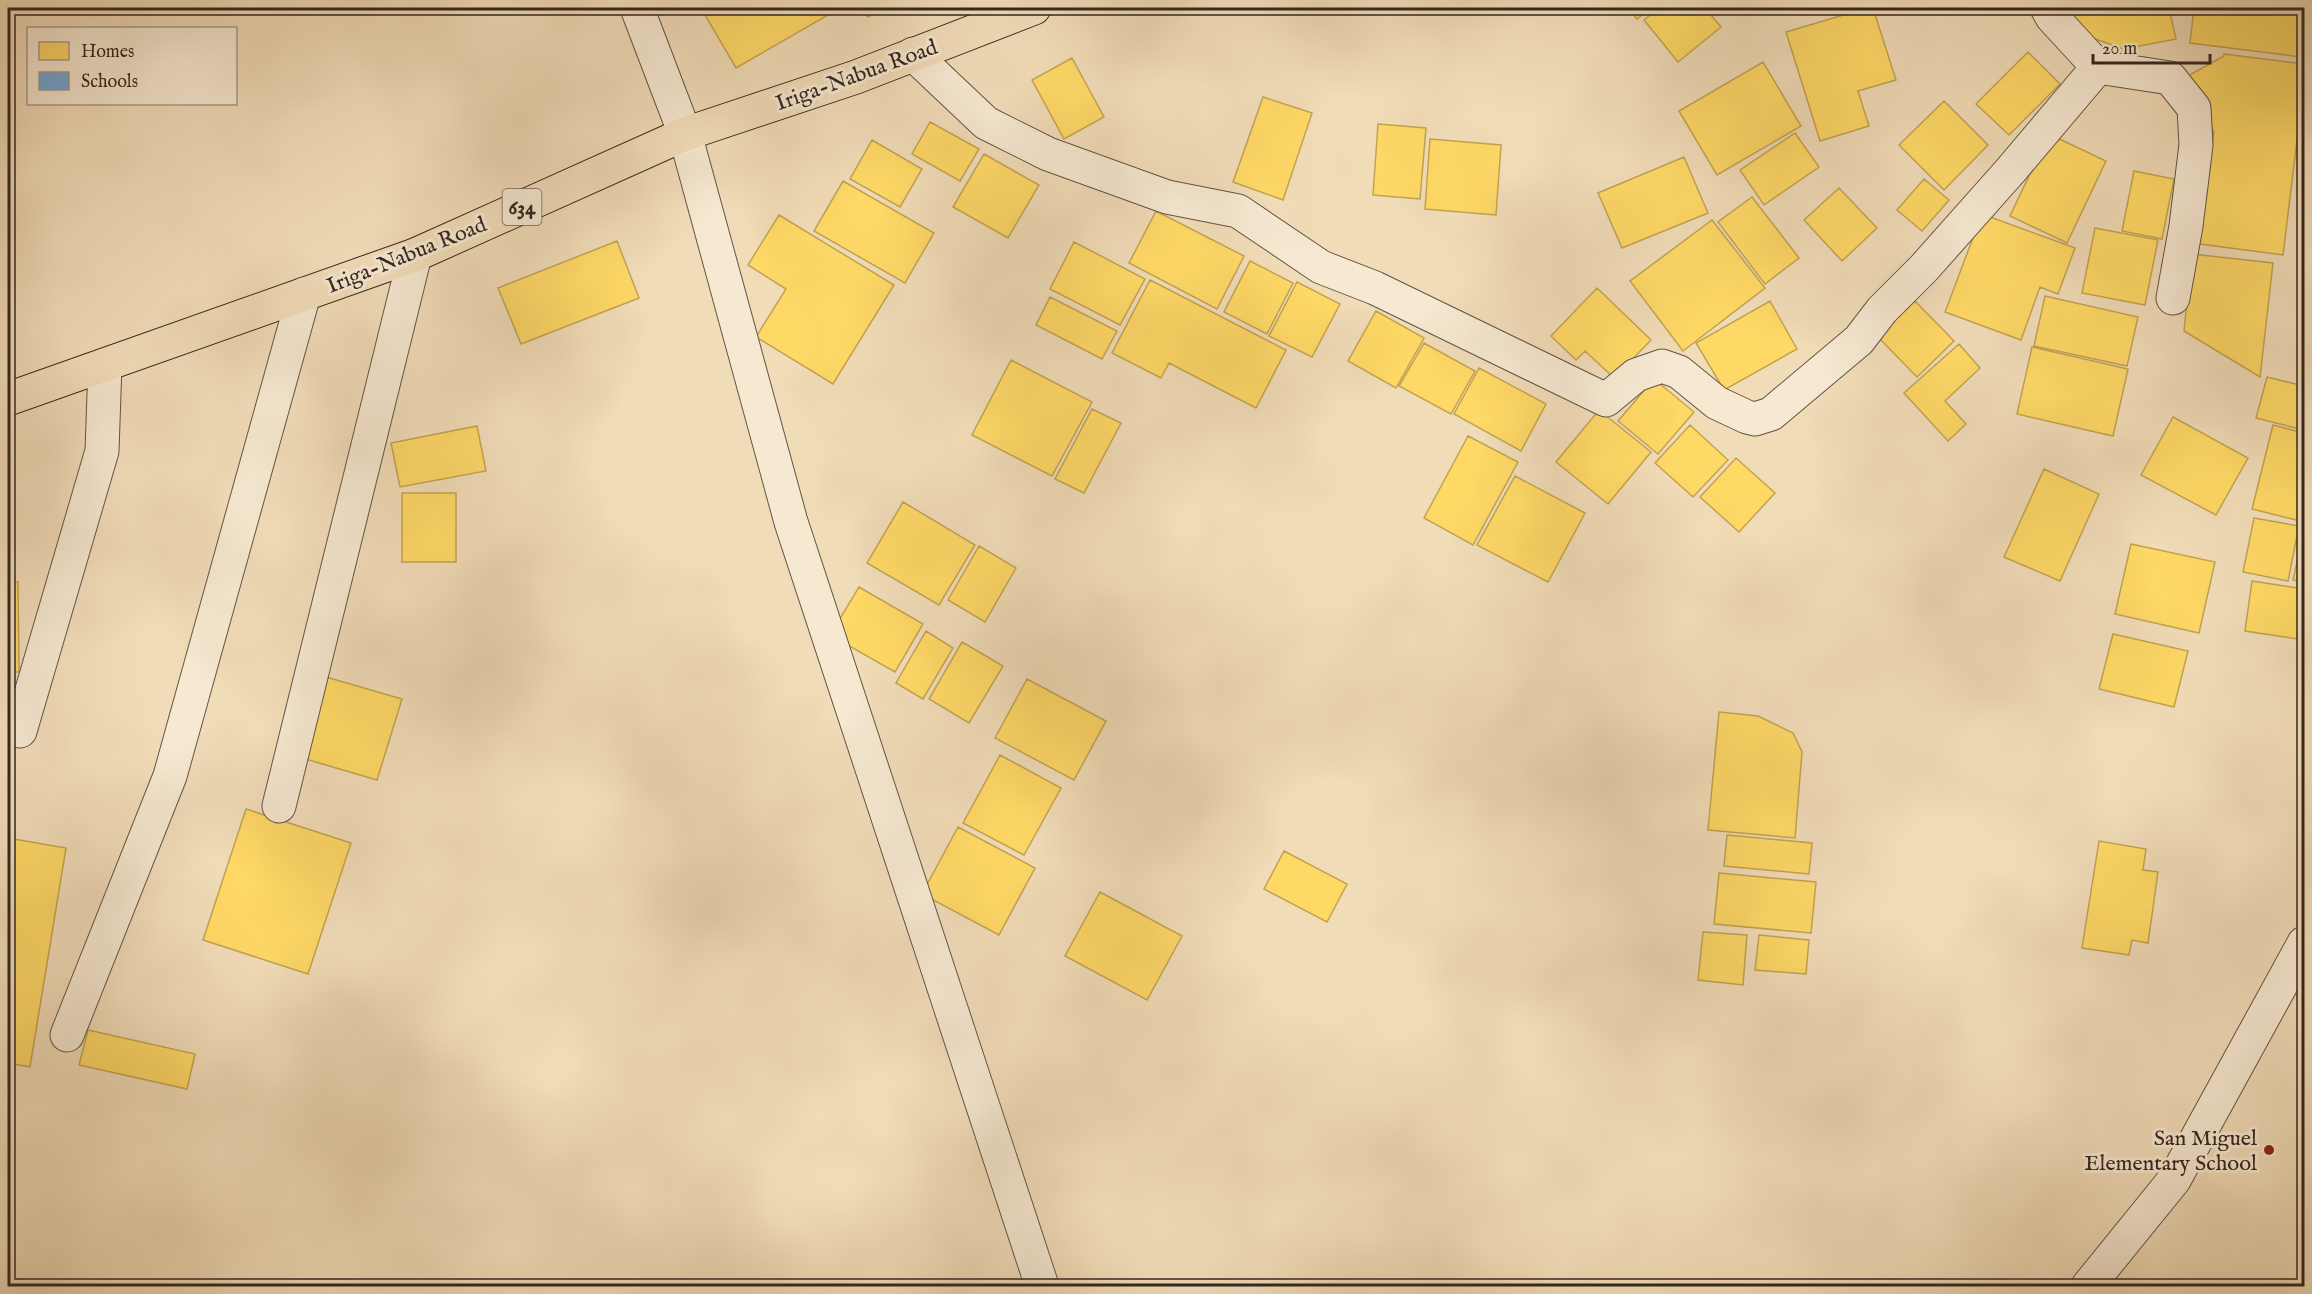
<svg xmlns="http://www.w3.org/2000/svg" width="2312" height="1294" font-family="'IM FELL English',serif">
<rect width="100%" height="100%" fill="#f1dcb8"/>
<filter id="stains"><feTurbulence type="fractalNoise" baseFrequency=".00333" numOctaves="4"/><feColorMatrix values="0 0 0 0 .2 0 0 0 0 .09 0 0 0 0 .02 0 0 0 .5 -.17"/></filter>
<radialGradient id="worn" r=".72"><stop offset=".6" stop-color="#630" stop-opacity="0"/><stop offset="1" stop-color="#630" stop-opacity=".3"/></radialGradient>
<path fill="#ffd966" stroke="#c2a351" stroke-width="1.5" d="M701,8h139l-104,60z
M862,8h22l-16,9z
M1628,8h23l-14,11z
M1659,8h46l16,19 -43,35 -34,-42z
M1867,8h6l23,72 -38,11 11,35 -49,15 -34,-109z
M2058,8h111l7,31 -52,10 -58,-20z
M2194,8h91l19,2 -3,47 -111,-14z
M2028,52l32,32 -51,51 -33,-31z
M2224,54l80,10v19l-21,172 -83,-11 14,-112 -30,-54 40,-22z
M1072,58l32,59 -40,22 -32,-59z
M1763,62l38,64 -84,49 -38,-64z
M1263,97l49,16 -29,87 -50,-18z
M1944,101l44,44 -44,45 -45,-45z
M930,122l49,27 -19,32 -48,-27z
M1378,124l48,4 -6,71 -47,-4z
M1795,133l24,34 -55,38 -24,-35z
M2049,134l57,27 -39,82 -57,-27z
M1430,139l71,6 -5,70 -71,-6z
M872,140l50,29 -22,38 -50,-28z
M984,154l55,31 -31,53 -55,-31z
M1684,157l24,56 -86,35 -24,-55z
M2134,171l40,8 -12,60 -40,-8z
M1924,179l25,21 -27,31 -25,-21z
M843,181l91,52 -29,50 -91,-52z
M1839,188l38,40 -35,33 -38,-41z
M1752,197l47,61 -34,26 -47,-62z
M1156,211l88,45 -27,53 -88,-46z
M1982,214l93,34 -17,46 -18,-7 -19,53 -76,-28z
M779,215l115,70 -61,99 -77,-47 30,-48 -38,-24z
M1712,220l53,68 -82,63 -53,-70z
M2095,228l63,12 -13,65 -63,-12z
M617,241l22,57 -118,46 -23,-56z
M1074,242l71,37 -25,46 -70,-36z
M2192,254l81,9 -13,114 -76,-46z
M1250,261l43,22 -26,51 -43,-22z
M1150,280l136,70 -30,58 -87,-45 -8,15 -49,-25z
M1297,282l43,22 -28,53 -43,-21z
M1597,288l54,52 -37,38 -29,-27 -9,9 -25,-24z
M2045,296l93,21 -11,49 -93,-20z
M1050,297l67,34 -15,28 -66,-34z
M1770,301l27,48 -73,41 -28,-47z
M1915,301l39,40 -37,36 -39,-40z
M1376,311l48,27 -28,50 -48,-27z
M1424,343l51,28 -24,43 -52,-28z
M1959,344l21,24 -35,33 21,23 -18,17 -44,-48z
M2032,347l96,22 -15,67 -96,-22z
M1011,360l81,42 -40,74 -80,-41z
M1479,368l67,36 -25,47 -67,-37z
M2267,377l37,9v44l-48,-12z
M1654,379l40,33 -36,42 -40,-33z
M1092,409l29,14 -37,70 -29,-14z
M1599,410l52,42 -43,52 -52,-42z
M2173,417l75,41 -32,57 -75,-40z
M1690,425l38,35 -35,37 -38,-34z
M2273,425l31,8v89l-52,-13z
M477,426l9,45 -86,16 -9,-44z
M1468,436l50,26 -45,83 -49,-27z
M1736,458l39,35 -36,39 -39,-35z
M2044,469l55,25 -39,87 -56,-24z
M1515,476l70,37 -37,69 -71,-37z
M402,493h54v69h-54z
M903,502l72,43 -36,60 -72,-42z
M2254,518l45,8 -11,55 -45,-9z
M2304,530v52l-11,-2z
M2131,544l84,18 -16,71 -84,-19z
M979,546l37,22 -31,54 -37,-22z
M2252,581l52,8v51l-59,-9z
M8,582h10l1,90h-11z
M859,587l64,37 -28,48 -65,-37z
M926,631l27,17 -30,51 -27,-16z
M2113,634l75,17 -14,56 -75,-18z
M962,642l41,24 -34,57 -40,-24z
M326,677l76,22 -25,81 -75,-22z
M1027,679l79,42 -32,59 -79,-42z
M1719,712l39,4 35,17 9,19 -7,86 -87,-8z
M1000,755l61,33 -37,67 -61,-32z
M246,809l105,34 -43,131 -105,-34z
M958,827l77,41 -36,67 -77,-41z
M1727,835l85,8 -3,31 -85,-8z
M8,838l58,10 -36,219 -22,-4z
M2099,841l47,8 -3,21 15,2 -10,71 -16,-3 -3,15 -47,-7z
M1284,851l63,33 -20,38 -63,-33z
M1719,873l97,9 -5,51 -97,-9z
M1100,892l82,44 -35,64 -82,-44z
M1703,932l44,3 -4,50 -45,-5z
M1759,935l50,5 -3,34 -51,-4z
M88,1030l107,24 -8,35 -108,-24z"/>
<path fill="#6fa8dc" stroke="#5d81a3" stroke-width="1.5" d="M2304,1094v16l-7,-6z"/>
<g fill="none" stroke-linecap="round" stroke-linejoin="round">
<defs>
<path id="minor" d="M637,8l48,126 106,388 251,764
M2047,8l5,9 46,50 72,11 24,30 2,37 -10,81 -13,72
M913,54l73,69 62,31 119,43 71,14 83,56 54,21 231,112 30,-25 26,-9 17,6 38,31 30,14 8,2 16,-5 88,-74 23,-30 42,-42 87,-98 87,-103
M20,731l82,-280 3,-86
M279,806l136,-551
M67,1035l103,-259 134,-482"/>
<path id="tertiary" d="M2088,1286l86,-106 130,-237"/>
<path id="primary" d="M8,399l407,-144 270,-121 171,-57 178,-69"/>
</defs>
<use href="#minor" stroke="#625445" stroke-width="35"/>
<use href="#tertiary" stroke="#625445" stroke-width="35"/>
<use href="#primary" stroke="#33261f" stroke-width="35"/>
<use href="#minor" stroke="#f6e8d1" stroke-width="33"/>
<use href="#tertiary" stroke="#f6e8d1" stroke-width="33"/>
<use href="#primary" stroke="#f1dcb8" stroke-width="33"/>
</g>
<circle fill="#8f2418" stroke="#f6e8d1" stroke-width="2" cx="2269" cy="1150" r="6"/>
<g text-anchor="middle" stroke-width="6" stroke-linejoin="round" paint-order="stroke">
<rect fill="#f6e8d1" stroke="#6e6054" stroke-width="1.5" x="502.5" y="189" width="39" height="36" rx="4.5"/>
<g font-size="21" font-weight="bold" fill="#33261f">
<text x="522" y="214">634</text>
</g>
<g font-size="22" fill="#33261f" stroke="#f6e8d1">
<text transform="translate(856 74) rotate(-20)" y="8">Iriga-Nabua Road</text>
<text transform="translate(406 254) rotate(-22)" y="8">Iriga-Nabua Road</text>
</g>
<g font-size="22" fill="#33261f" stroke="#f6e8d1" text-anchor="end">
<text x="2257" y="1145">San Miguel<tspan x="2257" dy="25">Elementary School</tspan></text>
</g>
</g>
<rect width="2312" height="1294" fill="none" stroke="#f1dcb8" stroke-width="30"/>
<rect x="9" y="9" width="2294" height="1276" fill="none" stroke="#33261f" stroke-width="3"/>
<rect x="15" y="15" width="2282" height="1264" fill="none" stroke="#33261f" stroke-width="1.5"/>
<rect x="27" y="27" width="210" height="78" fill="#f6e8d1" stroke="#a89a8a" stroke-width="1.5"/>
<rect x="39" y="42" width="30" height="18" fill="#ffd966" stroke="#a89a8a" stroke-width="1.5"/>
<text x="81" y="57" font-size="18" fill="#33261f">Homes</text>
<rect x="39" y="72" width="30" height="18" fill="#6fa8dc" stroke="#a89a8a" stroke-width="1.5"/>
<text x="81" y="87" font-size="18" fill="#33261f">Schools</text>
<path d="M2093 54v9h117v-9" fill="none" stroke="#33261f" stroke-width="3"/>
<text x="2102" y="54" font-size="18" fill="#33261f" stroke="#f6e8d1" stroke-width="4.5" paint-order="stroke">20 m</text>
<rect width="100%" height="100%" filter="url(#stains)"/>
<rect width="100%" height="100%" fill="url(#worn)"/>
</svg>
